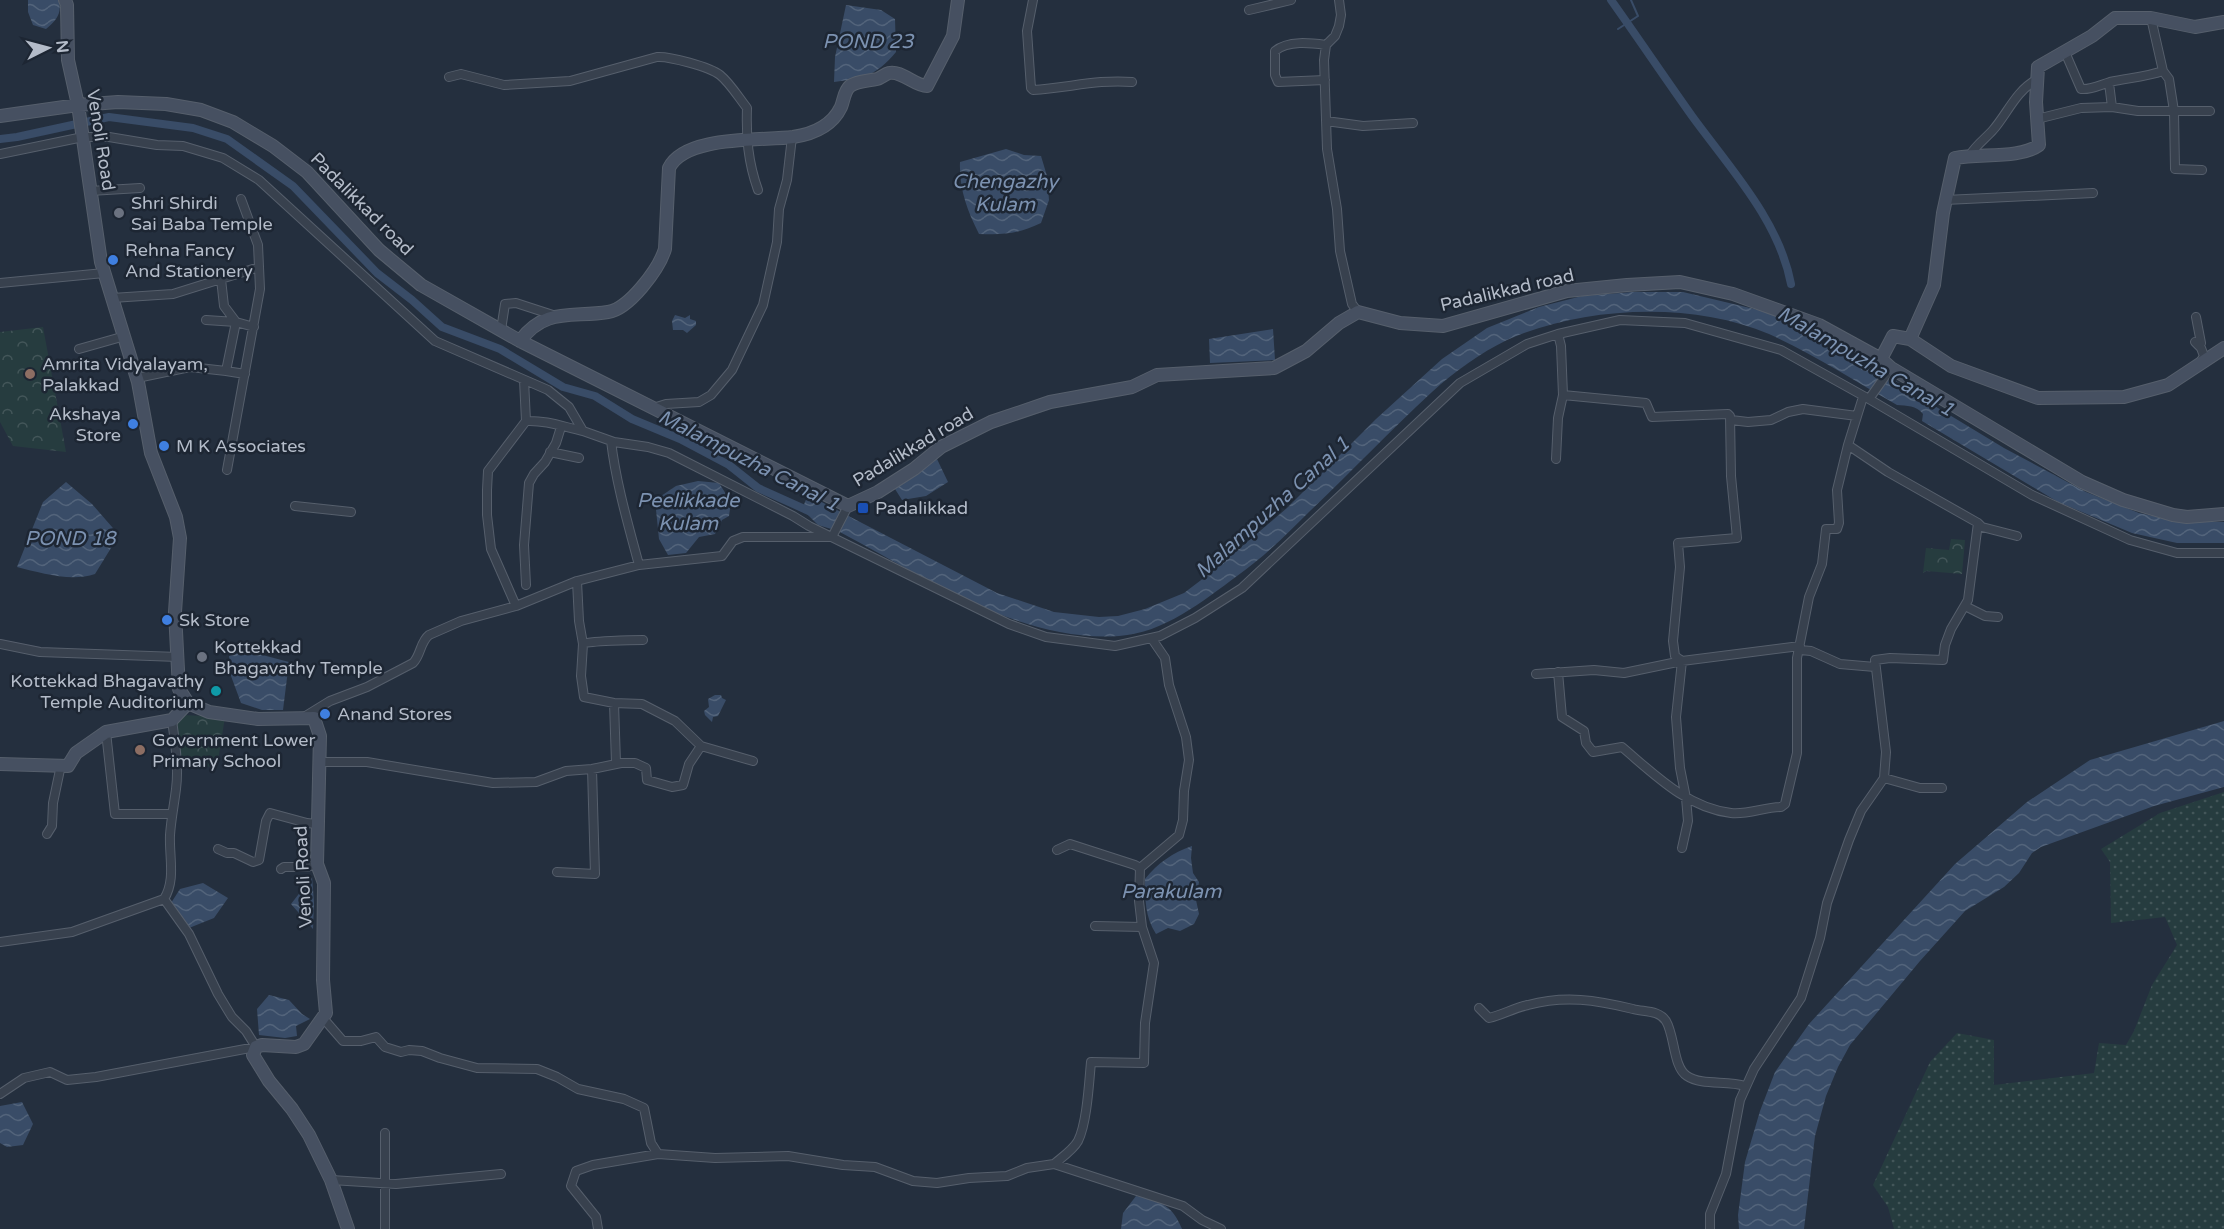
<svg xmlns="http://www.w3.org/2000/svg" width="2224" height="1229" font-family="'Varela Round',sans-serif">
<defs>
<pattern id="grass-dots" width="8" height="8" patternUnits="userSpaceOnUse" patternTransform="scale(1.5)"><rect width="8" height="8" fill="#263c3f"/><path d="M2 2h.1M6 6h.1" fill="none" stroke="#435659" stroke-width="1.8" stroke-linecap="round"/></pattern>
<pattern id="park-crowns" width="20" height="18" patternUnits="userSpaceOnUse" patternTransform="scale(1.5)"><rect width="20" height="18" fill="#263c3f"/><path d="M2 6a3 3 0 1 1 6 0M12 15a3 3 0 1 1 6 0" fill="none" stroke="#435659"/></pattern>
<pattern id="water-waves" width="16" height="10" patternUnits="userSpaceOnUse" patternTransform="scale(1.5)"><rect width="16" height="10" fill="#394c67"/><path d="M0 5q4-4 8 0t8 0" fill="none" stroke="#53647b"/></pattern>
</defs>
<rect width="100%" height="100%" fill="#242f3e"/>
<path fill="url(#grass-dots)" d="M2224,792v437h-330l-6,-22 -15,-22 57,-123 27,-29 37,7v45l100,-12 5,-30 27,2 8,-14 18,-46 25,-40 -12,-28 -54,6 -1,-61 -9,-13 59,-36z"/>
<path fill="url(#park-crowns)" d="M43,327l23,125 -53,-6 -13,-24v-90z
M1951,539l14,1 -3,34 -36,-3 -3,2 3,-25 23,2z
M183,715l42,2 -8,50 -37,-2 -5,-45z"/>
<path fill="url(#water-waves)" d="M28,0h31c3,14 -3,21 -13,29l-13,-4 -5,-13z
M846,5l35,5 14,9 1,33c-20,24 -32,26 -62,30l1,-25z
M1006,149l18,6 17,1 6,20 2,24 -8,23c-23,11 -36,12 -62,11 -12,-24 -20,-45 -19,-72z
M1633,292h50l84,20 25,10 114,65 12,15 15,3 71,43 82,44 53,21 33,7 52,2v21h-47l-45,-10 -74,-31 -136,-81 1,-7c-7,-9 -16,-8 -26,-9 -42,-24 -84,-51 -128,-71 -77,-33 -186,-28 -262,6 -27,13 -53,32 -75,52 -42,39 -81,80 -122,119 -23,23 -46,46 -73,65 -34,25 -73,57 -118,60 -100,7 -195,-60 -281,-105l-20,-6 -16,-16 6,-14 189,98 57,19 45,5 19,-1 27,-7 39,-16 29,-22 74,-63 89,-89 66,-60 45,-31 52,-21 43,-11z
M675,315l10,3 5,-3v4l6,2v4l-9,8 -4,-3h-10l-1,-9z
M1273,329l2,31 -65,3 -1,-24z
M937,459l11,23 -22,14 -24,4 -7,-11c10,-14 26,-23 42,-30z
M698,481l21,2 12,19 -2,14 -7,4 -7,14 -16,3 -13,16 -18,2 -9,-16 -4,-39 21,-14z
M66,482l26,22 27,31 -24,39c-24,8 -54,-1 -78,-7l26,-65z
M240,649l49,13 -6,48h-21l-21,-7 -10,-27 -2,-20z
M715,695h6l1,3 4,2 -8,16 -5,1 -1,5 -7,-7 -1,-4 5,-4 -1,-8z
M2224,721v66l-70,19 -113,41 -9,6 -13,20 -15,14 -39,24 -45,50 -70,84 -12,22 -12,29 -11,40 -11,93h-65l-1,-14 7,-53 15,-51 15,-39 34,-48 146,-160 72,-62 63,-42z
M1192,846l-1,12 2,15 6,9 -3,18 3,14 -5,10 -14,7 -12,-3 -12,6c-11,-17 -11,-35 -11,-55 13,-16 27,-26 47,-33z
M312,877l2,25 -1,27 -22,-25z
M203,883l25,15 -14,20 -25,10 -18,-25 9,-14z
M269,995l20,5 13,14 8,5 -14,7 1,10 -12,2 -26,-3 -2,-26z
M22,1102l11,22 -10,21 -16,2 -7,-4v-37z
M1136,1196c25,6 36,8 46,33h-61l2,-16z"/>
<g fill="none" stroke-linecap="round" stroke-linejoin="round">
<path stroke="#394c67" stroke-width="2" d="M1618,29l20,-13 -7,-16"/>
<path stroke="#394c67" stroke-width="8" d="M1611,0c27,38 54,78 81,116 37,51 87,104 99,168
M0,139l17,-2 92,-20 84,11 34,11 66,47 84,87 35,27 30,27 58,22 63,38 32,9 37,23 48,20 49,26 29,23 53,24"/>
<defs>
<path id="street" d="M1033,0l-6,31 4,57 2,2c35,-2 65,-11 99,-8
M1339,0l2,15 -2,11 -4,10 -9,9 -2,15 3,89 10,60 3,42 12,53 6,8
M1249,10l42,-10
M2151,18l12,53 6,8 5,32 1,58 27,1
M2065,52l16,37c10,1 19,-4 29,-7 18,-4 35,-5 53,-11
M449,77l12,-3 43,11 66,-4 87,-24c12,-1 53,10 63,18 10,8 19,23 27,33 -1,29 1,54 11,82
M1325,80l-47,2 -3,-7v-24c13,-11 36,-8 51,-6
M2109,83l3,24
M2037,119l44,-11 31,-1 26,4h72
M1326,121l37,5 50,-3
M0,154l83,-17h26l48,8 26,1 40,12 36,22 176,161 113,49 21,17 14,24 31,11 34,5 21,6 124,63 16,10 200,98 37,13 69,9 45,-10 35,-18 47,-30 218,-205 67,-39 31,-10 62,-14 65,3 96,27 88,49 163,96 98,45 47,13h47
M1970,155c6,-10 15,-16 23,-25 14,-16 23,-39 43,-50l1,-5
M90,191l50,-3
M1945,200l148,-7
M221,279l3,27 12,16 -10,49 19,3
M0,283l104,-10
M112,298l61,-4 86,-27
M2196,317l5,26 -6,-1 6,6 3,8 -5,8
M206,320l30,2 18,5
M501,330l4,-26 11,-1 40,13
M79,349l46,-13
M137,378l53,-11 36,4
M524,380l2,41
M1563,395l83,8 6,14 76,-3 2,2 1,60 6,62 -59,5 2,24 -7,74 2,15 7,5 -6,56 4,51 6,30 2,23 -6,27
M1869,399l22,-31
M653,408l13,-4 33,-2 12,-7 21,-25 31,-65 14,-63 2,-33 8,-29 5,-43
M1731,420l17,2 23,-2 17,-8 15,-3 54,7
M611,441c5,42 17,83 28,124
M550,452l29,6
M1556,459l2,-41 5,-23 -2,-49 -3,-12
M227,470l33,-181 -2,-44 -17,-46
M295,506l56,6
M1978,523l4,4 35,9
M832,537l16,-31
M577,581l2,40 4,23 -2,32 3,21 30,6 28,1 33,17 26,25 52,15
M526,585l-2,-40 5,-62 5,-9 11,-12 11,-19 5,-16
M516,606l-25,-57 -4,-34v-25l1,-19 38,-50c20,-1 38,6 57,10
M1965,606l20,10 13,1
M0,644l40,8 138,5
M583,644c5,-3 50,-4 60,-4
M1558,672l4,45 22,14 2,12 7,9 29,-5c32,27 65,61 109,66 16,2 34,-6 50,-6l4,-3 12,-51v-95l12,-61 13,-33 4,-35h11l2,-6 -2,-33 11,-45
M1536,674l58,-4 30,3 58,-12 118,-15v4l11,1 29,13 35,3
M614,703l2,60
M304,717l26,-16 37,-14 46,-24c8,-8 7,-21 16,-28l32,-14 55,-15 61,-25 62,-16 83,-9 11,-15 10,-4h86
M106,732l9,82h57
M320,762h47l126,21 43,-1 30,-11 26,-2 29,-6h14l11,5 1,12 25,7 11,-2 6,-21 12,-18
M1884,778l36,10h22
M47,834l5,-8 1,-23 8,-38
M218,849l9,4h7l19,9 6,-2 7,-39 4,-8 37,10 10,1
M1057,850l13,-6 65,21 5,3
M1140,868l39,-33 4,-15 1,-29 5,-31 -3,-23 -17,-52 -4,-27 -13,-19
M281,869l3,-2h23l10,-3
M557,872l38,2 -3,-105
M1095,926l47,1
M0,942l72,-10 92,-33c12,-19 5,-42 6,-64 1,-15 4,-30 6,-46 3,-23 -1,-46 -4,-69
M1479,1008l10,10c13,-3 25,-10 39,-13 37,-10 68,-5 105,4 11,3 26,1 33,12 9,15 7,46 21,55 15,10 40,4 58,10
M323,1018l20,23h18l15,-4 9,10 16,5 8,-2 13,1 18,7 37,10 60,1 20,8 21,12 46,10 20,9 7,35 7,11 57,4 73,-2 55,9 32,2 38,14 24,2 32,-5 38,-2 20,-8 27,-4 129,42 19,14 19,9
M0,1094l24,-16 26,-6 17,8 29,-3 160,-30 -10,-16 -14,-14 -14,-23 -29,-60 -25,-35
M1054,1164c7,-6 19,-14 24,-23 9,-18 11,-58 13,-79l53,1 1,-40 9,-60 -12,-36 -3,-26 1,-33
M331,1180l65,4 105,-10
M385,1229v-96
M598,1229l-2,-12 -25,-31 5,-15 17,-6 65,-11
M1710,1229v-15l16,-40 14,-74 14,-31 47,-71 19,-60 7,-35 22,-63 12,-29 23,-33 2,-26 -11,-92 15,-2 53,2 2,-15 6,-16 17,-29 10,-77 -90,-51 -40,-27 15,-48"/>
<path id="secondary" d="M65,0l2,5 1,55 10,45 23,157 37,120 13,71 25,64 4,21 -5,74 4,77 9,14 21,9 49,7 56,-1 6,18 -3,128 7,19 -1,97 3,33 -22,31 -8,3 -34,-2 -6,2 -3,8 16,26 23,28 17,26 22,45 17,49
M0,116l78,-11 40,-3 48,2 35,6 32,12 40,24 34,26 72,78 42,35 99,56 328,165 30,-14 36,-23 27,-22 50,-25 59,-20 82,-15 25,-12 117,-7 32,-17 33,-28 19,-11 42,11 43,3 124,-35 60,-6 53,-3 53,12 86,31 62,34 10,9 191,114 41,18 50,15 14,2 37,-3
M1910,339l24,-54 9,-72 12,-55c25,-5 65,1 84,-13l-3,-43 2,-35 54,-31 23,-18h36l44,9 29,-5
M520,341c25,-34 52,-23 88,-29 21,-3 51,-43 57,-63l4,-81c16,-33 92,-27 124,-31 20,-3 39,-11 48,-30 3,-7 3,-16 9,-21 7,-5 18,-5 27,-7 4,-1 8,-5 12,-6 12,-3 26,13 38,13l26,-50 5,-36
M1881,359l12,-23 17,3 41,27 87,32 86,-1 44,-12 56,-37
M0,764l68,2 8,-13 30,-21 66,-12 16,-17"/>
</defs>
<use href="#street" stroke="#565f6c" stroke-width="10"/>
<use href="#secondary" stroke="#565f6c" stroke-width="14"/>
<use href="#street" stroke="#38414e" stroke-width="8"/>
<use href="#secondary" stroke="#465061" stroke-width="12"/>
</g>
<g fill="#6b7280" stroke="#1d2633" stroke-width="2">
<circle cx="119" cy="213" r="6"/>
<circle cx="202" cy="657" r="6"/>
</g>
<g fill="#3f7fe0" stroke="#1d2633" stroke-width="2">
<circle cx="113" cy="260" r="6"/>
<circle cx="133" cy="424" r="6"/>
<circle cx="164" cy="446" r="6"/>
<circle cx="167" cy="620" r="6"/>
<circle cx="325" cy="714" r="6"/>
</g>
<g fill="#8d6e63" stroke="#1d2633" stroke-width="2">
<circle cx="30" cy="374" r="6"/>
<circle cx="140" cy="750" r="6"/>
</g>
<rect fill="#1a4fb4" stroke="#1d2633" stroke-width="2" x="857" y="502" width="12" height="12" rx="3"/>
<circle fill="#0f9aa8" stroke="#1d2633" stroke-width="2" cx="216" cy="691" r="6"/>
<g text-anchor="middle" stroke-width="5" stroke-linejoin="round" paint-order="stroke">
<g font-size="18" fill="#b4bcc9" stroke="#1d2633">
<text transform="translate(101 140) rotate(81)" y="6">Venoli Road</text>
<text transform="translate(362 204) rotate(45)" y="6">Padalikkad road</text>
<text transform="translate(1507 290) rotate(-13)" y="6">Padalikkad road</text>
<text transform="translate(913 447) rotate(-31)" y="6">Padalikkad road</text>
<text transform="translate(303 877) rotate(-93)" y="6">Venoli Road</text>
</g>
<g font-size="18" fill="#b4bcc9" stroke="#1d2633" text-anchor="start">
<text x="131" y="209">Shri Shirdi<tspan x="131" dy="21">Sai Baba Temple</tspan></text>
<text x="125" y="256">Rehna Fancy<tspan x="125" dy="21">And Stationery</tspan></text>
<text x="42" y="370">Amrita Vidyalayam,<tspan x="42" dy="21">Palakkad</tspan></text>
<text x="121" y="420" text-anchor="end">Akshaya<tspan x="121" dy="21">Store</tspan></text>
<text x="176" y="452">M K Associates</text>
<text x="875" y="514">Padalikkad</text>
<text x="179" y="626">Sk Store</text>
<text x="214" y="653">Kottekkad<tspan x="214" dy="21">Bhagavathy Temple</tspan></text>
<text x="204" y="687" text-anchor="end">Kottekkad Bhagavathy<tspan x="204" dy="21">Temple Auditorium</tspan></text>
<text x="337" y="720">Anand Stores</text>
<text x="152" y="746">Government Lower<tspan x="152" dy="21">Primary School</tspan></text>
</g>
<g font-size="20" font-style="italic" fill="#7c92b1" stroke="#1d2633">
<text x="868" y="48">POND 23</text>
<text x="1005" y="188">Chengazhy<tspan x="1005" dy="23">Kulam</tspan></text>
<text transform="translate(1866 361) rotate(30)" y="7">Malampuzha Canal 1</text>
<text transform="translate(749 460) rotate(27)" y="7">Malampuzha Canal 1</text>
<text x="688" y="507">Peelikkade<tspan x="688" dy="23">Kulam</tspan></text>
<text transform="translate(1272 507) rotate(-42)" y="7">Malampuzha Canal 1</text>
<text x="70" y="545">POND 18</text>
<text x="1171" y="898">Parakulam</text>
</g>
</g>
<g transform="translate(48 48) rotate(84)" stroke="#1d2633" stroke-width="4.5" paint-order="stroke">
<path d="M0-4.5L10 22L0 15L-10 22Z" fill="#b4bcc9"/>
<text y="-9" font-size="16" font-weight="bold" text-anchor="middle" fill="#b4bcc9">N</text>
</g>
</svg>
